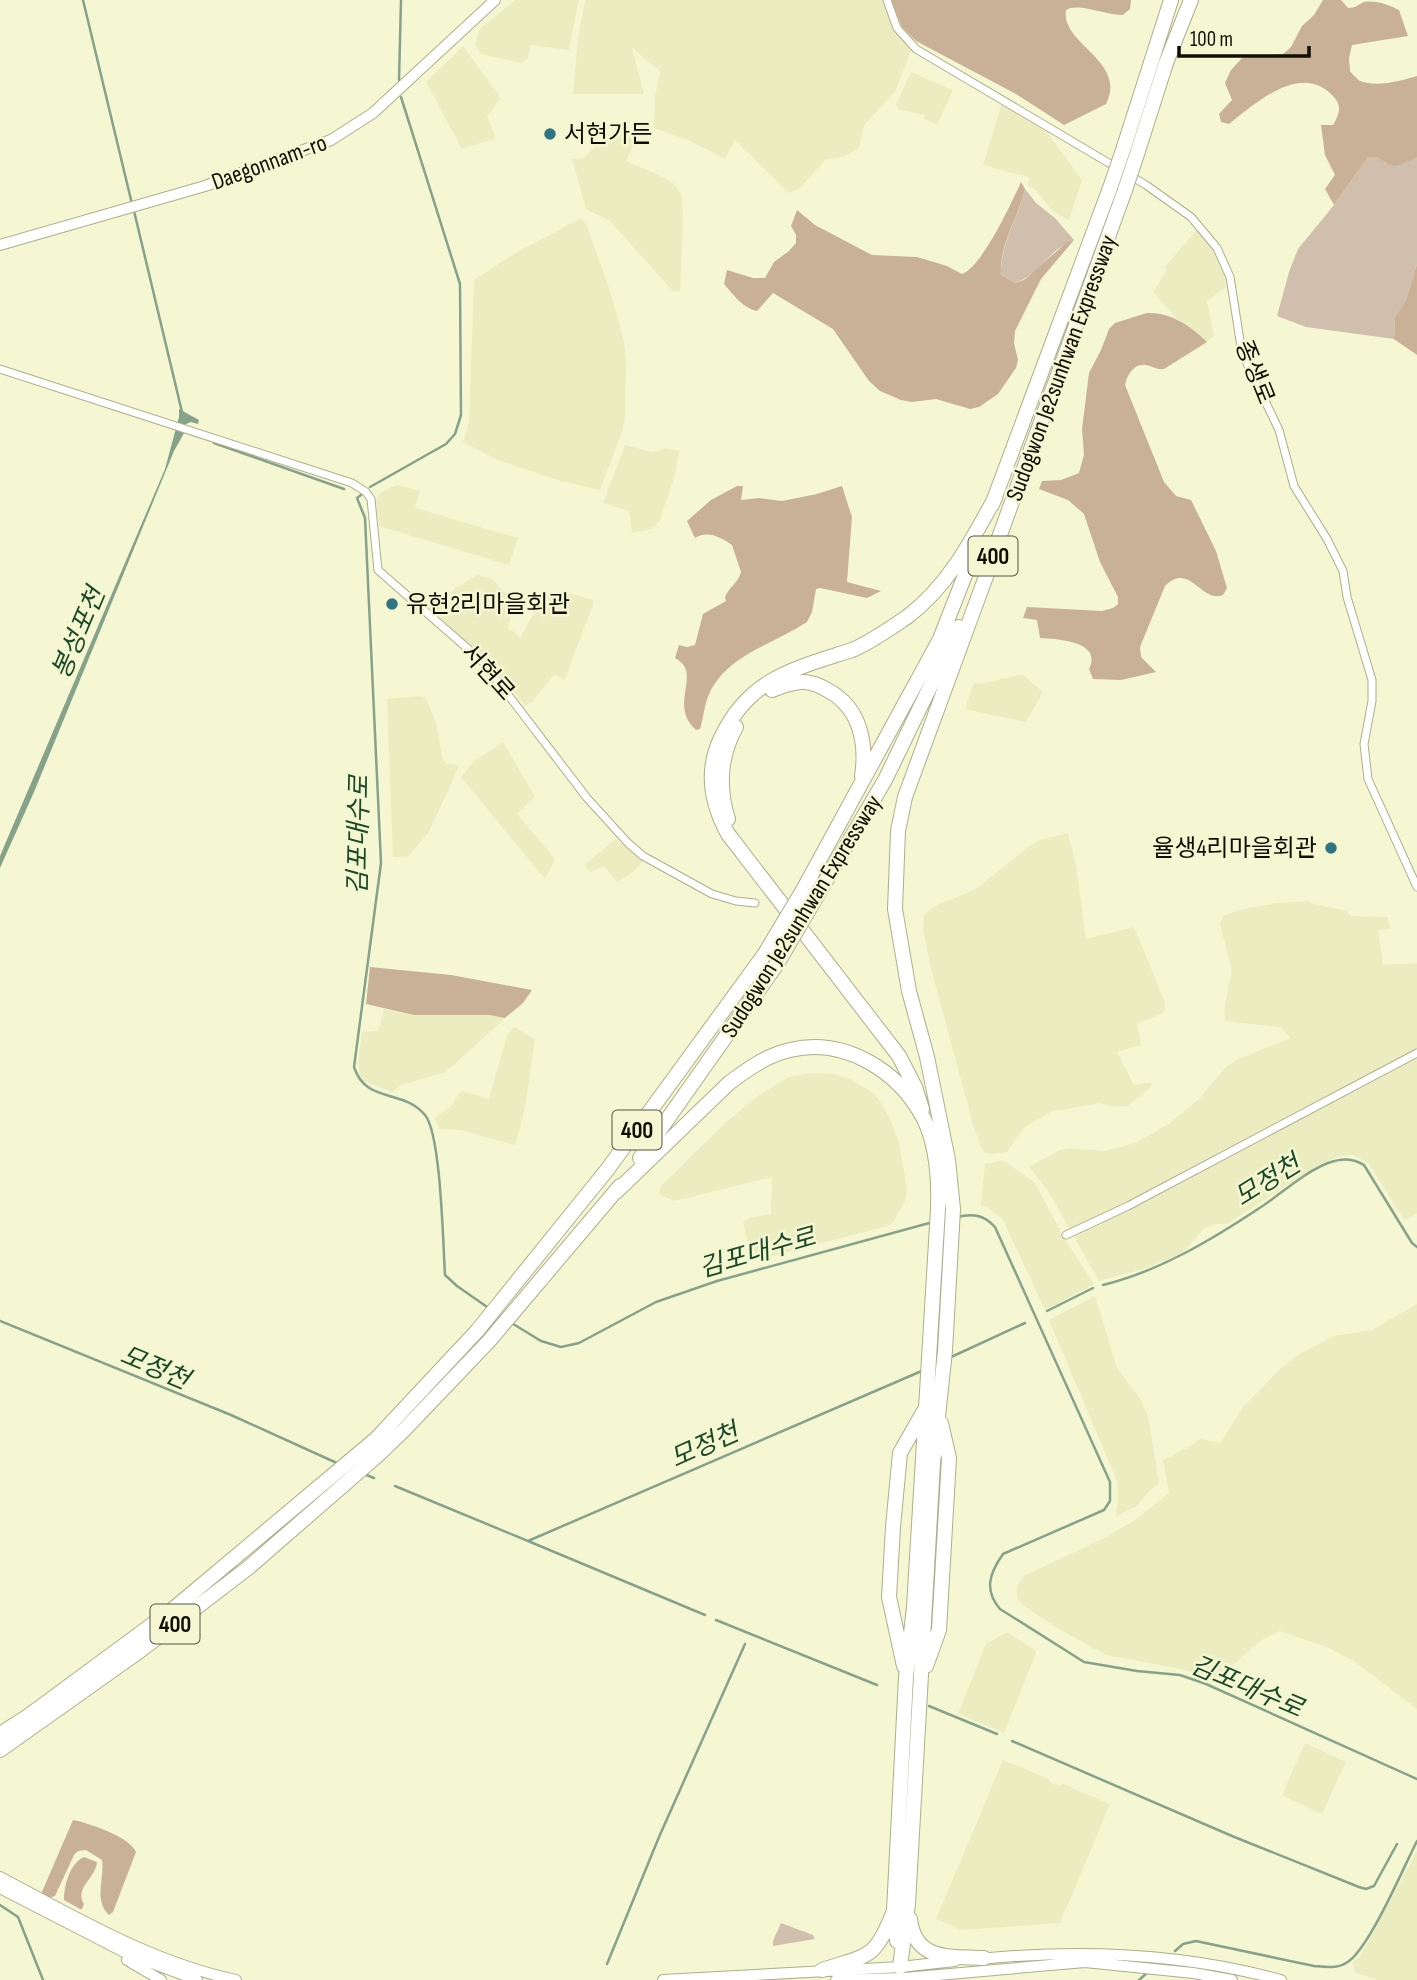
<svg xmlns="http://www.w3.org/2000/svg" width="1417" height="1980" font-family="'Sofia Sans Condensed','Noto Sans KR',sans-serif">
<rect width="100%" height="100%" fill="#f5f7d2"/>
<path fill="#ebedc0" d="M515,0h64l-10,50 -38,-5 -3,13 -7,5 -40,-9 -6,-11 4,-13z
M585,0h298l15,35 13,16 -16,41 -31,33 -5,23 -16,9 -18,3 -26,29 -10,4 -54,-53 -10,19 -35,-18 -36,-13 1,-31 5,-26 -28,-23 12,46h-71l5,-56z
M463,46l38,52 -14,18 9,22 -34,11 -36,-67z
M911,72l42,18 -16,35 -13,-6 1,-4 -27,-6 -2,-4z
M1003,99l38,25 41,56 -13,40 -17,-9 -17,-22 -7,-3 1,-9 -46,-12z
M608,134l24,2 4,4 -10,21 33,14 14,8 6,8 3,8 1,26 -3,66h-7l-63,-70 -24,-12 -14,-50 12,-1z
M581,218l6,8 23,65 14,50 2,21 -1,53 -2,14 -23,61 -39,-9 -63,-21 -35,-18 6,-20 5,-142 38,-25z
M1199,227l8,8 17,36 2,16 -19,14 7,34 -7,7 -29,-22 -25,-28 14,-21 -2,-4z
M625,445l28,7 13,-4 13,3 -4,24 -16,47 -8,7 -19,4 -3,-22 -26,-8z
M397,485l23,6 -5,17 103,30 -9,27 -130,-39 -3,-27 5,-7z
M478,575l13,3 15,16 6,14 -4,22 5,1 7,7 21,-38 10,-7 14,-1 28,8v5l-29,76 -9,-7 -23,28 -7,4 -33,-40 -59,-55 22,-23z
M1022,674l21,18 -17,30 -61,-13 9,-26h11z
M420,696l6,2 10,24 7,38 3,3 13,3 -30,66 -21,25h-15l-6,-158z
M503,742l32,55 -18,17 38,45 -10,20 -84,-102 12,-15z
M1068,833l8,32 10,74 48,-12 31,75v9l-4,3 -24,10 4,21 -24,7 17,33 16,-3 3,3 -25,21 -13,1 -16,-4 -48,9 -28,16 -16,24 -17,2 -6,-2 -4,-8 -6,-16 -44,-163 -7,-36 1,-14 9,-8 43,-18 52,-42 12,-7z
M616,839l27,22 -10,11 -16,10 -13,-16 -14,6 -6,-7z
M1308,901l3,2 36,8 4,5 36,1 4,12 -13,1 5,35 34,-2v250l-13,7 -36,-57 -16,-8 -11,1 -24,10 -90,58h-11l-12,4 -17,21 -13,8 -28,11 -47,13 -51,-90 -19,-24 31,-17 10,-2 35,3 30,-8 11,-6 24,-14 29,-24 26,-31 11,-8 55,-22 -11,-11 -55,-6 -1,-12 8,-38 -12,-47 4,-9 20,-6 33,-6z
M384,1009l30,6h75l16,3 -59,54 -45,13 -9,7 -26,-10 -6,-6 -2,-13 4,-31 16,-1z
M514,1027l21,12 -10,70 -10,36 -55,-15 -21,-1 -4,-11 17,-13 7,-12 3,-2 27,8 18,-64z
M811,1073l24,1 12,4 24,13 9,10 10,18 9,23 8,47 -2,12 -11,20 -6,5 -132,34 -8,-17 -5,-20 7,-5 21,-4 1,-37 -98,24 -15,-7 2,-8 64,-63 34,-28 30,-18z
M1003,1160l32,23 28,53 31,48 -49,26 -42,-90 -10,-9 -12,-6 4,-41z
M1095,1296l22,72 24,32 7,16 11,68 -11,8 -11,14 -21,10 2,-19 -1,-16 -68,-161z
M1417,1304v405l-62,-47 -26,-14 -49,-17 -20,10 -45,40 -34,-12 -75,-14 -54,-30 -29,-20 -6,-8v-11l7,-10 76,-36 32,-18 37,-29 -6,-33 24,-12 13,-9 20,4 24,-37 36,-37 19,-15 35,-18 38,-6z
M1007,1632l28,18 1,3 -32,80 -46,-19 28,-70z
M1305,1743l41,19 -24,52 -40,-19z
M1003,1760l46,19 2,4 8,3 4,-2 47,20 -50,119 -98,7 -26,-11z
M1417,1851v129h-39l-22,-7 -4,-10 9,-8z"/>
<path fill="#d0bfac" d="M1378,156l8,8 31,-7v107l-11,36 -11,17 -1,22 -88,-12 -29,-11 12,-44 9,-23 36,-44 34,-48z
M1025,189l11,14 19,15 19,22c-23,8 -35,34 -58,43l-15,-8c-1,-30 17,-57 24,-86z
M781,1923l32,12 2,4 -42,7v-5z"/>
<path fill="#c9b197" d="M891,0h240l-1,9 -7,6c-17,0 -46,-13 -57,-5 -6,34 62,51 40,94l-42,21 -48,-31 -100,-53 -14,-14z
M1323,0h18l7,8c8,0 9,-3 16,-6 12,-2 25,3 35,8l9,26 -56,9 -3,13 1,13c0,1 8,8 8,9 16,8 43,1 59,-4v81c-18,7 -22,16 -39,0h-10l-34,48 -9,-16 10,-14 -10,-20 -4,-30h12c6,-10 10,-19 0,-29 -32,-35 -78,8 -104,28l-8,-2 -2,-8 13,-14 -7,-17 6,-13 11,-12 41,-4 8,-7 11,-21 12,-11z
M1021,182l4,7c-7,29 -26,56 -24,86l15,8 8,-3 42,-37 8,-3 -33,39 -26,52 -1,12 4,17 -2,8 -18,26 -19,13 -9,2 -34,-10 -24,3 -11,-2 -21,-9 -11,-10 -36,-52 -60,-36 -16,18c-15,-3 -23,-16 -33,-27l3,-14 26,8h12l9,-16 15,-11 7,-8v-8l-5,-9 6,-16 18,15 57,30 45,2 30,9 15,8c20,-7 50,-72 59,-92z
M1417,264v91l-23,-16 1,-22 11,-17z
M1147,313c23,-1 44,13 60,29l-43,27c-8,1 -11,-3 -18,-4 -12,-2 -19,10 -21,20l39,97 12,14 15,4 25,51 11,37 -4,7c-22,9 -33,-34 -58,-9l-25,61 1,10 15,15 -35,8 -28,-1 -4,-10c14,-28 -32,-30 -49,-31l-3,-18 -14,-2 4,-11 75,4 11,-3 5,-4v-7l-18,-35 -16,-48 -16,-14 -29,-11 3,-8 19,-1 18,-7 5,-18 -2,-26 7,-56 12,-23 8,-21 6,-6z
M737,486h6l-2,14 18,-2 23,3 35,-7 25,-8 10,31 -5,65 34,9 -14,7 -47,-10 -4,1 -4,23 -5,10c-33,22 -78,32 -97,70 -6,12 -6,25 -10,37l-4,1c-29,-26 8,-57 -21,-72l4,-13 8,2 8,-2 8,-31 23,-13 -1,-4c4,-10 13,-14 16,-25l-9,-27c-11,-8 -25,-15 -37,-7l-8,-17 24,-21z
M370,967l81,8 81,15 -9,13 -18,15 -16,-3h-75l-48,-11z
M73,1820c16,3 57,17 63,32l-23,60 -4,3c-16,-16 -4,-36 -7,-55l-16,-10 -8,1 -4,4 -19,41 -6,2 -8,-4z
M84,1857l13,5c-1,16 -23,26 -13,42l-2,5h-2l-16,-9c0,-15 6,-37 20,-43z"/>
<path fill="#86a28b" d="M179,409l20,11 -1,4 -7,-2 -5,2 -2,9 -10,18 -140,341 -34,76v-12l165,-387 14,-52z"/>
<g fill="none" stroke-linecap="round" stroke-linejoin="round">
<path stroke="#86a28b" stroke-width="2.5" d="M83,0l49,204
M399,80l2,-80
M134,211l48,201
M214,443l130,46
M370,487l76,-43 9,-10 6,-19 -1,-131 -59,-187
M361,495l-4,3 8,20 16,345 -27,204c12,37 48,21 71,48 16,19 18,129 20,160l12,11 33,23
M957,1217c16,-4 27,-2 38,10l115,255v19l-6,9 -101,44c-14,20 -19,36 -3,55l84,53 53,9 43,4 26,9 211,95
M1103,1285c57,-14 110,-46 158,-78 21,-14 44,-35 67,-44 14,-5 24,-5 36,2l48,78 5,4
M1047,1311l46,-23
M0,1321l231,94 108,49
M510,1322l31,19 20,6 18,-4 77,-41 61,-21 216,-59
M949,1358l76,-35
M364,1474l10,4
M395,1486l133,55 396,-171
M528,1541l177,74
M716,1620l161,65
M929,1706l68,28
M1012,1741l220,95 127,51 7,2 8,-3 23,-42
M0,1905l18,12 25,63
M1175,1951l8,-7 13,-3 118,25c11,1 22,3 32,-3 22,-11 58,-97 71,-122
M607,1964l52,-127 86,-193
M1139,1980l8,-7"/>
<defs>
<path id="street" d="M887,0l10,28 19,21 230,136 45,32 26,31 13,29 12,76 37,77 15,56 33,53 16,32 4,26 25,83v21l-8,43 4,35 49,108
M0,369l352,114 14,9 5,7 7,71 105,92 104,136 41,45 15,13 69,38 24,7 19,2
M1066,1235l62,-29 289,-153"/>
<path id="secondary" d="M0,245l205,-59 126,-46 42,-27 122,-113
M0,1877c76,40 151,85 236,103
M0,1888l128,66 69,26
M978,1959c101,-10 205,-6 303,21
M127,1960l34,20
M663,1980l237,-13 55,-6
M836,1980l68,-2 181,-16 108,11 39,7"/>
<path id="highway" d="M1124,147l47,-147
M1137,154l29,-91 25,-63
M992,505l118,-317
M988,568l137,-378
M772,690c10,-4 20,-8 31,-8 9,0 18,4 26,9 31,17 38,52 33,85
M728,819c-10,-31 -8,-64 8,-92
M803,890l137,-251 36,-92
M814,901l71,-121 74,-153
M922,1109l-7,-22 -16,-31 -171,-222c-17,-31 -23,-63 -7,-96 28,-60 73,-69 131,-88 16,-6 40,-23 55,-33 41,-31 64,-75 88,-119
M640,1158l137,-194
M616,1192l113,-109c19,-14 38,-28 61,-33 55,-13 109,21 134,69 13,27 15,61 14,90l-24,398 -8,70 -12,234 3,30
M904,1666l-15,-69 4,-70 7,-74 24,-42
M926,1666l13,-36 10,-172 -8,-35
M0,1734l27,-17 145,-107 204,-171 101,-108 130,-161 157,-215
M0,1750l141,-100 107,-82 130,-113 26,-25 85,-89 131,-155
M910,1919c5,43 41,37 74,39
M900,1967l8,-63 25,-441 12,-112 8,-142 -5,-49 -21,-103 -18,-66 -14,-82 3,-78 7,-34 87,-237
M822,1970c45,-15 53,-10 71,-57"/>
</defs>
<use href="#street" stroke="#adae8b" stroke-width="9"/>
<use href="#secondary" stroke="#adae8b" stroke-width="12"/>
<use href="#highway" stroke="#adae8b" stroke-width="16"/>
<use href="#street" stroke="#fff" stroke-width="7"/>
<use href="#secondary" stroke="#fff" stroke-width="10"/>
<use href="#highway" stroke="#fff" stroke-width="14"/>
<defs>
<path id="highway-bridge" d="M1110,188l14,-41
M1125,190l12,-36
M764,955l39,-65
M777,964l37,-63"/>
</defs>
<use href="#highway-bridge" stroke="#adae8b" stroke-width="16" stroke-linecap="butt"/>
<use href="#highway-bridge" stroke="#fff" stroke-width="14"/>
</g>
<g fill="#2e7481" stroke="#f5f7d2" stroke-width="2.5">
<circle cx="550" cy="134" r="7"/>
<circle cx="392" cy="604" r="7"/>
<circle cx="1331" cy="848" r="7"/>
</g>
<g text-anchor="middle" stroke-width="5" stroke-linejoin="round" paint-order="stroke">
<g fill="#f5f7d2" stroke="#535441" stroke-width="2">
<rect x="968.5" y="536.5" width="49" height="39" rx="5"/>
<rect x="612.5" y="1110.5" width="49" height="39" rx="5"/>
<rect x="150.5" y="1604.5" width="49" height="39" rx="5"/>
</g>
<g font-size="23" font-weight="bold" fill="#0e0e03">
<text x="993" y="564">400</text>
<text x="637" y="1138">400</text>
<text x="175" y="1632">400</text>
</g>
<g font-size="24" fill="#0e0e03" stroke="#f5f7d2" text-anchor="start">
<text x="564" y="142">서현가든</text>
<text x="406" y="612">유현2리마을회관</text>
<text x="1317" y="856" text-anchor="end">율생4리마을회관</text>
</g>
<g font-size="24" fill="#0e0e03" stroke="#f5f7d2">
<text transform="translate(269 162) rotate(-20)" y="8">Daegonnam-ro</text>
<text transform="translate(1061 368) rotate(-70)" y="8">Sudogwon Je2sunhwan Expressway</text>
<text transform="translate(1255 372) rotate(68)" y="8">종생로</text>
<text transform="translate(488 672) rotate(48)" y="8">서현로</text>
<text transform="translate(801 916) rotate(-58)" y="8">Sudogwon Je2sunhwan Expressway</text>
</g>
<g font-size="26" font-style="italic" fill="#1b4928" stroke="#f5f7d2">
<text transform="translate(78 633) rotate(-67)" y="9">봉성포천</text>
<text transform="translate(358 835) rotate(-89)" y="9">김포대수로</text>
<text transform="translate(1267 1180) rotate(-32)" y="9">모정천</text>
<text transform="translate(757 1252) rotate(-16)" y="9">김포대수로</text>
<text transform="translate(155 1367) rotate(23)" y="9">모정천</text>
<text transform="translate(704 1445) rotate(-24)" y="9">모정천</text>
<text transform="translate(1247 1686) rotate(23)" y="9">김포대수로</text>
</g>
</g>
<path d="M1179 46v10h130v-10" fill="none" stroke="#0e0e03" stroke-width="3.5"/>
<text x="1190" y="46" font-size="21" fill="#0e0e03" stroke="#f5f7d2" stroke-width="5" paint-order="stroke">100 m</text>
</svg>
